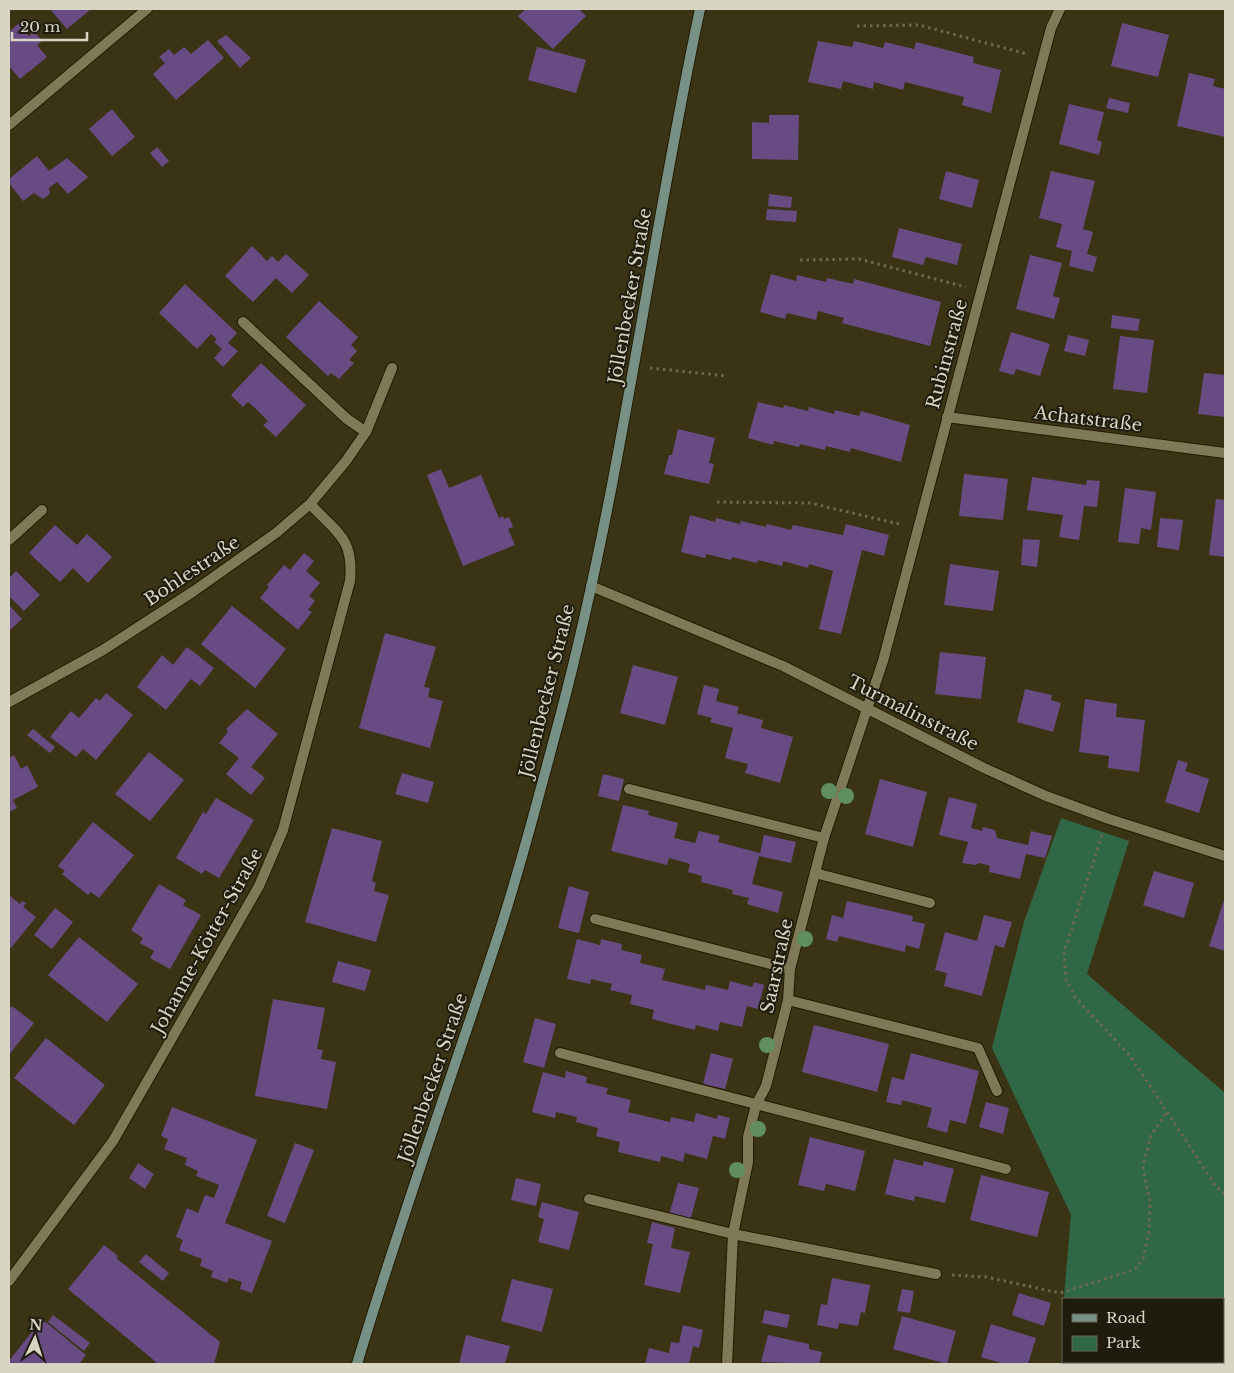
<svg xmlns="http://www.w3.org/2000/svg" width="1234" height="1373" font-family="'Libre Baskerville',serif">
<rect width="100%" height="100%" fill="#3b3414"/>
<path fill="#306746" d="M1061,818l68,23 -42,133 138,119v271l-8,-2h6v-63h-153l-6,-2 7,-82 -79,-167 32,-126z"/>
<path fill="#684b83" d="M50,9h41l-24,20z
M526,9h53l7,7 -33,33 -35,-33z
M19,23l10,13 5,-5 8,10 -5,4 10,12 -27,22 -11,-13v-34z
M1122,23l47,12 -11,42 -47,-11z
M226,35l25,23 -11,10 -23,-27z
M208,40l16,18 -48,42 -23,-26 12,-11 -6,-6 10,-8 5,6 10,-8 7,7z
M818,41l34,6 2,-6 29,7 2,-6 29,7 2,-7 58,15 -1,6 28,7 -10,43 -29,-8 2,-8 -59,-15 -2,8 -29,-8 -1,7 -30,-8 -2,8 -33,-7z
M537,47l49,13 -10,33 -48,-13z
M1189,73l26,6 -2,7 12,3v48l-48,-11z
M1109,98l21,5 -2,10 -22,-5z
M1069,104l35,8 -7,28 5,2 -3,13 -40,-11z
M112,109l23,28 -23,19 -23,-27z
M769,115h30l-1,45 -46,-1v-37l17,1z
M157,147l12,14 -7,6 -12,-14z
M37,156l12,15 18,-13 21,19 -20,17 -11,-12 -8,6 1,6 -7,5 -9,-6 -11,8 -14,-18v-4z
M946,171l33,9 -7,28 -33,-9z
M1051,171l44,10 -12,48 10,3 -6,22 10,3 -4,15 -24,-6 3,-15 -16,-4 6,-23 -23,-6z
M769,194l23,3 -1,11 -23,-2z
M767,209l30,2 -1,11 -30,-2z
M899,228l63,16 -5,21 -31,-8 -3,8 -31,-8z
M252,246l15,15 5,-5 6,6 8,-8 23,21 -17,18 -16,-15 -23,24 -28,-26z
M1030,255l32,8 -9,33 7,2 -6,21 -38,-10z
M771,274l25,7 1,-6 29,7 1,-4 26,6 1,-5 87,23 -11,44 -88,-23 2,-5 -26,-7 -2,9 -29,-7 -2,6 -25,-7z
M185,284l52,49 -9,10 10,8 -15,16 -9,-9 8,-9 -8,-7 3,-3 -6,-5 -14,15 -38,-36z
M319,301l39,36 -7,8 6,6 -8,9 5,3 -15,16 -8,-6 -3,3 -42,-39z
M1112,315l28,4 -2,12 -27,-3z
M1011,332l39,12 -10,32 -24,-7 -2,6 -15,-4z
M1068,335l21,5 -4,16 -21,-5z
M1120,336l34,4 -7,53 -34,-4z
M261,363l45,42 -30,32 -13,-12 5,-4 -12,-12 -8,-7 -5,5 -12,-12z
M1204,373l21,2v42l-27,-3z
M758,402l25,6 1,-3 24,6 1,-4 25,7 1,-4 24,6 2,-5 49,14 -9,37 -50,-14 -1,4 -24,-6 -1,4 -25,-6 -1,3 -25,-6 -1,4 -25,-7z
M678,429l37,9 -6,25 5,1 -5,20 -45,-10 5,-19h3z
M441,469l8,19 32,-13 18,43 4,-2 1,3 5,-2 4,10 -5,2 7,16 -52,21 -36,-91z
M964,474l44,5 -5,41 -44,-4z
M1032,477l54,8 1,-5 13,1 -3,26 -13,-1 -5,34 -20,-3 4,-22 -36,-5z
M1125,488l31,4 -5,38 -10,-2 -2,16 -21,-2z
M1216,499l9,1v57l-16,-2z
M690,515l25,7 1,-4 24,6 1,-3 25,6 1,-3 24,6 2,-5 50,10 3,-11 43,11 -5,21 -22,-6 -21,84 -22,-5 14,-58 -24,-7 -1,4 -25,-7 -1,5 -24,-6 -1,3 -25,-6 -1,3 -25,-6 -1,4 -24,-6z
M1160,518l23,2 -4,30 -22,-3z
M55,525l22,20 10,-11 25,23 -24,26 -15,-15 -13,14 -31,-29z
M1023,539l17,1 -3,27 -16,-2z
M304,553l10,8 -8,10 14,12 -11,13 6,5 -7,9 4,2 -14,18 -38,-32 9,-11 -2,-2 17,-20 6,5z
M950,564l49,7 -6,40 -49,-6z
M16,571l24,24 -16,16 -15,-15v-18z
M9,605l13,14 -13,12z
M232,606l54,43 -31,39 -54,-44z
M385,633l51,14 -12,40 6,1 -2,9 15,4 -13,47 -71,-20z
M187,647l27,21 -14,18 -9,-7 -25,31 -29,-23 25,-32 11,10z
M940,652l46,5 -5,42 -46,-5z
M633,665l45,12 -13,48 -45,-12z
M704,685l15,4 -3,12 23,6 -2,6 26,7 -2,8 32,9 -13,46 -35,-10 3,-9 -23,-6 8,-30 -23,-6 2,-4 -15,-4z
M1025,689l27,6 -1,5 10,3 -8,29 -36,-10z
M106,693l27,22 -37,45 -13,-11 -7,8 -26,-20 21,-26 8,7 17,-20 4,3z
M1085,699l32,5 -1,13 29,3 -6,52 -31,-4 1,-12 -30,-4z
M247,709l31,25 -27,33 14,11 -14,17 -25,-21 13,-16 -20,-15 9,-11 -2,-3z
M33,729l22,18 -5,6 -23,-18z
M149,752l35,28 -34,41 -35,-27z
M14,755l7,14 6,-4 11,22 -25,13 4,8 -8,4v-54z
M1178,760l10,3 -3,8 24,8 -10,34 -34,-11z
M402,773l32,9 -6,21 -33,-9z
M603,774l21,5 -5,22 -21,-5z
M880,779l47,13 -14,55 -48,-13z
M949,797l28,7 -6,24 11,3 1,-4 12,3 2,8 31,7 3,-14 21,5 -7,22 -19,-4 -6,25 -31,-7 1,-6 -10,-3 -5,2 -13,-2 6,-21 -29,-7z
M216,798l38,22 -35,58 -14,-8 -3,4 -26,-16 27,-46 3,2z
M623,805l26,6 -1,4 30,8 -4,15 21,5 4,-12 21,5 -2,6 42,11 4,-18 32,7 -5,21 -32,-7 -7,28 31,8 -5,21 -31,-9 2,-6 -17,-4 1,-4 -32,-8 1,-6 -14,-4 2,-8 -21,-6 -2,7 -56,-14z
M93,822l41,33 -35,43 -8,-6 -3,3 -26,-21 3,-3 -7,-5z
M332,828l50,13 -10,40 4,2 -2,8 15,4 -13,47 -71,-20z
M1154,871l40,12 -10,35 -41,-13z
M159,884l27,16 -3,5 18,10 -31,54 -20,-11 4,-7 -14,-8 3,-5 -12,-8z
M569,886l20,6 -10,41 -21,-5z
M9,895l11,9 2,-3 4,2 -3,4 13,10 -25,31 -2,-2z
M1225,897v54l-16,-5z
M847,901l66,15 -1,5 13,3 -6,25 -13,-4 -1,7 -66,-16 -2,6 -11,-3 6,-24 11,3z
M55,908l18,14 -21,27 -18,-14z
M984,915l28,7 -8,26 -9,-3 -13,51 -38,-10 3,-13 -12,-3 10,-38 32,9z
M79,937l59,47 -31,38 -59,-47z
M577,939l23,6 1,-6 21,5 -1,6 21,5 -2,8 25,6 -3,11 43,10 1,-5 22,5 2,-9 22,6 2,-5 10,3 -6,24 -11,-3 -5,21 -22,-5 -2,9 -22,-6 -1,5 -43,-11 2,-9 -24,-6 2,-9 -22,-5 2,-6 -21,-5 -1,5 -23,-5z
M338,961l33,9 -6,21 -33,-9z
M273,999l52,9 -8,41 6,1 -2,9 15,3 -9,47 -72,-13z
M12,1006l22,17 -25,32v-45z
M535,1018l21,6 -12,44 -21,-6z
M814,1025l75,19 -12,48 -75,-20z
M46,1038l59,47 -31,40 -60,-47z
M711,1053l22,6 -8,30 -22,-5z
M911,1053l68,18 -13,53 -16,-4 -3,13 -20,-6 5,-19 -30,-8 -1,5 -15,-3 6,-25 12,3z
M566,1071l21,6 -1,6 22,5 -2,6 25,6 -3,12 42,10 1,-5 23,5 2,-9 21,6 1,-4 12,3 -5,21 -12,-3 -6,23 -22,-6 -2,9 -22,-6 -1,6 -42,-10 2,-10 -24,-6 2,-8 -22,-6 1,-5 -21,-5 -1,6 -23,-6 11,-40 22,6z
M986,1102l23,6 -6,26 -24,-7z
M172,1107l85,33 -32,83 47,18 -20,52 -12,-4 2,-7 -13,-4 -2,5 -16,-6 2,-6 -13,-5 2,-7 -23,-9 4,-10 -7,-3 11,-29 11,5 7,-18 9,3 5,-13 -23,-9 2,-5 -13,-6 2,-7 -23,-9 4,-10 -7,-3z
M810,1137l55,14 -10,40 -29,-7 -2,7 -26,-6z
M295,1143l19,7 -29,73 -18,-7z
M894,1159l29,7 1,-5 30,8 -9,34 -30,-7 -1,5 -29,-7z
M138,1163l16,11 -9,15 -16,-11z
M981,1175l68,17 -12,45 -67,-17z
M516,1178l25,6 -5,22 -25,-6z
M678,1183l21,5 -9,33 -21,-6z
M542,1202l37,10 -10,38 -31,-8 6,-23 -6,-2z
M652,1222l23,6 -4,20 19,4 -10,41 -36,-8 9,-41 -6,-1z
M104,1245l14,11 -2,2 104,84 -6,22h-58v-2l-88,-73z
M146,1254l23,19 -6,8 -24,-19z
M832,1278l38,7 -5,28 -4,-1 -3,14 -19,-3 -1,6 -21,-4 4,-21 6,1z
M512,1279l41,10 -11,43 -41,-11z
M902,1289l12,2 -4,22 -13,-2z
M1019,1293l32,10 -7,23 -32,-11z
M765,1310l25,5 -3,13 -25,-5z
M53,1315l37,28 -6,8 -36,-29z
M902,1316l54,15 -9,33 -54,-15z
M42,1319l44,36 -7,9h-70v-3z
M991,1324l45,14 -8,26h-24l-23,-7z
M683,1325l20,5 -4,18 -6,-2 -4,18h-44l4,-16 20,5 2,-11 8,1z
M466,1335l44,11 -5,18h-46z
M768,1335l41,9v5l13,3 -3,12 -58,-2z
M1069,1362h27l6,2h-33z"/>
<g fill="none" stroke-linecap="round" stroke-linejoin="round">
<defs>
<path id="service" d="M629,789l195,49
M815,873l115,30
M595,919l195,50
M788,1000l190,48 19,43
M560,1053l446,116
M589,1199l144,35"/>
<path id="minor" d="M9,125l138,-116
M243,322l104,97 19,13
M947,417l278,36
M9,540l33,-30
M591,586l192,80 201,102 62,28 63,23 116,37
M9,702l94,-52 91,-59 82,-58 34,-29 36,-43 20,-29 26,-64
M733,1234l203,40
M9,1281l104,-140 146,-255 24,-56 67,-249c4,-43 -13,-48 -40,-77
M727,1364l6,-130 15,-72v-25l8,-32 10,-19 22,-86 2,-31 34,-131 59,-177 168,-633 9,-19"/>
<path id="secondary" d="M357,1364c43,-144 94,-285 141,-428 24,-73 43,-149 63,-223 61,-232 89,-470 139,-704"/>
</defs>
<use href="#service" stroke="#221b00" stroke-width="12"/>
<use href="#minor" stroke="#221b00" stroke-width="12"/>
<use href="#secondary" stroke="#221b00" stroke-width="12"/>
<path stroke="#6e694d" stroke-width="3" stroke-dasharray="2.5 4" stroke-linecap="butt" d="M857,26l62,-1 108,29
M800,260l59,-1 107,28
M650,368l77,8
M717,502l93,1 93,22
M1102,835l-38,117 2,28 9,17 56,60 84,128 10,10
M952,1275l34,2 74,16 74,-23 9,-11 6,-27 1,-28 -7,-38 8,-31 16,-23"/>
<use href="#service" stroke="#807957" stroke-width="10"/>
<use href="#minor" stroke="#807957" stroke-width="10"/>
<use href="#secondary" stroke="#789186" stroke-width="10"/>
</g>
<g fill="#5f8f60">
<circle cx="829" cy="791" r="8"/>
<circle cx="846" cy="796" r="8"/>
<circle cx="805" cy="939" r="8"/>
<circle cx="767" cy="1045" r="8"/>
<circle cx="758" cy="1129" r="8"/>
<circle cx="737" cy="1170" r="8"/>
</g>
<g text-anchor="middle" stroke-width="4" stroke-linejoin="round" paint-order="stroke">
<g font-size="18" fill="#d8d5c3" stroke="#1f1c0e">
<text transform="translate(630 296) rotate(-80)" y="6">Jöllenbecker Straße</text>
<text transform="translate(947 354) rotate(-75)" y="6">Rubinstraße</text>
<text transform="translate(1088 419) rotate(7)" y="6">Achatstraße</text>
<text transform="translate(192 571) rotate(-34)" y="6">Bohlestraße</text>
<text transform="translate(547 691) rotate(-76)" y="6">Jöllenbecker Straße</text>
<text transform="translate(913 713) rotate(27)" y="6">Turmalinstraße</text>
<text transform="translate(207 941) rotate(-61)" y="6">Johanne-Kötter-Straße</text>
<text transform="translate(777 966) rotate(-78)" y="6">Saarstraße</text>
<text transform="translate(433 1078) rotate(-71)" y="6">Jöllenbecker Straße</text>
</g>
</g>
<rect width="1234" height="1373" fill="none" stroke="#d8d5c3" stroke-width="20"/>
<rect x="1062" y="1298" width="162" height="65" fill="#1f1c0e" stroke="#696656"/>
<rect x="1072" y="1314" width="25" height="8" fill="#789186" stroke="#696656"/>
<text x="1106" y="1323" font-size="15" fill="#d8d5c3">Road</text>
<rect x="1072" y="1336" width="25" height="15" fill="#306746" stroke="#696656"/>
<text x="1106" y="1348" font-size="15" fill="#d8d5c3">Park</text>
<g transform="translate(35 1338) rotate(4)" stroke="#1f1c0e" stroke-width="4" paint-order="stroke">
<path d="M0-4L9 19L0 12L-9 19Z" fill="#d8d5c3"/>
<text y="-8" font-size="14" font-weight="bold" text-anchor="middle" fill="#d8d5c3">N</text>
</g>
<path d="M12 32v8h75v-8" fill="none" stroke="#d8d5c3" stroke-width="2.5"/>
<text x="20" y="32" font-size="15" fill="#d8d5c3" stroke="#1f1c0e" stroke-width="4" paint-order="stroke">20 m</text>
</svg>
